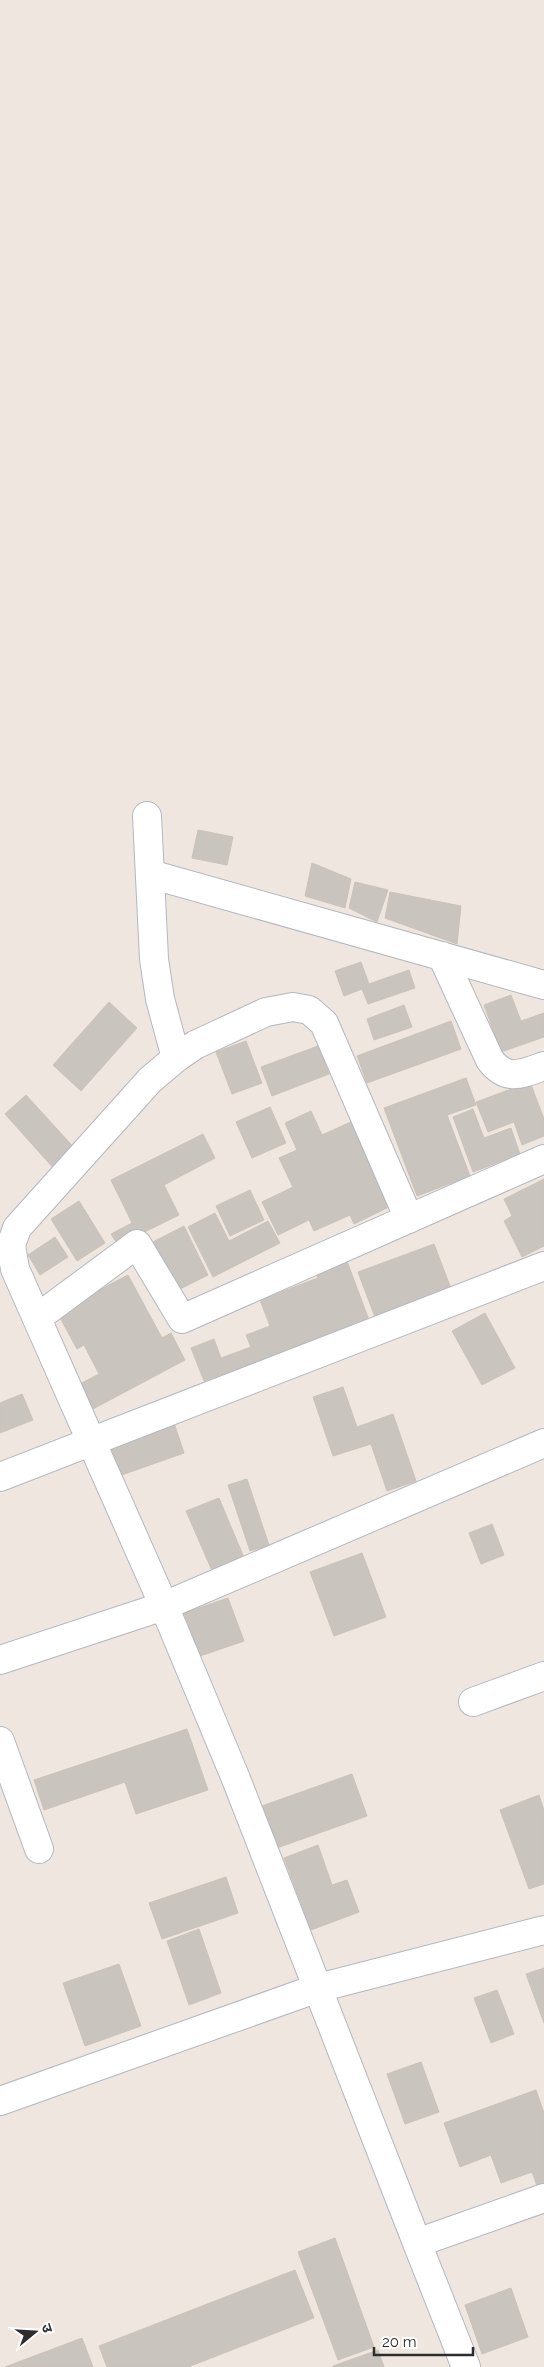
<svg xmlns="http://www.w3.org/2000/svg" width="544" height="2367" font-family="Raleway,'Noto Sans Devanagari',sans-serif">
<rect width="100%" height="100%" fill="#efe7df"/>
<path fill="#cac4be" stroke="#cbc2b8" d="M198,830l35,7 -6,28 -35,-7z
M312,863l39,16 -6,29 -40,-12z
M355,882l33,8 -11,32 -28,-14z
M390,892l71,14 -4,38 -72,-26z
M361,962l8,22 40,-14 6,18 -47,16 -6,-15 -18,7 -9,-25z
M511,995l10,26 23,-8v24l-43,15 -17,-47z
M109,1002l28,26 -56,63 -28,-26z
M404,1005l8,22 -38,13 -7,-21z
M451,1021l10,28 -94,34 -10,-27z
M246,1041l16,42 -30,11 -16,-42z
M318,1046l11,28 -57,22 -11,-29z
M466,1078l10,27 -29,10 23,61 -53,20 -33,-88z
M530,1082l14,37v17l-22,9 -8,-23 -26,10 -12,-30z
M26,1095l52,57 -22,19 -51,-57z
M270,1107l16,36 -34,15 -16,-36z
M473,1109l11,29 27,-10 9,26 -47,18 -20,-55z
M311,1111l11,24 31,-14 40,84 -39,19 -4,-9 -36,16 -5,-11 -31,15 -16,-33 31,-15 -14,-29 18,-8 -12,-27z
M203,1134l12,24 -51,27 15,30 -61,30 -7,-11 21,-11 -21,-43z
M544,1179v67l-22,11 -18,-36 8,-5 -8,-17z
M250,1190l14,30 -34,16 -14,-30z
M79,1201l26,42 -28,18 -26,-42z
M215,1213l14,28 39,-20 12,22 -67,34 -25,-50z
M184,1226l24,49 -32,16 -25,-48z
M55,1237l13,20 -28,18 -12,-20z
M434,1244l21,55 -76,29 -21,-56z
M345,1256l24,64 -165,61 -13,-33 23,-9 7,19 30,-11 -5,-12 24,-9 -10,-26 58,-22 -4,-11z
M128,1275l34,63 9,-5 14,27 -94,50 -13,-25 21,-11 -15,-29 -7,4 -20,-37z
M485,1313l30,55 -33,17 -30,-54z
M343,1387l14,40 36,-13 23,67 -29,10 -16,-47 -38,12 -20,-59z
M22,1394l11,26 -33,13v-30z
M173,1420l11,33 -68,24 -12,-32z
M247,1479l22,66 -19,6 -22,-66z
M219,1498l26,62 -32,13 -27,-62z
M492,1524l12,31 -23,9 -12,-31z
M362,1553l24,64 -52,19 -24,-64z
M228,1598l16,43 -44,15 -16,-43z
M187,1729l21,61 -72,24 -11,-32 -81,28 -10,-30z
M352,1774l15,42 -93,33 -15,-42z
M539,1795l5,15v74l-15,5 -29,-79z
M318,1845l14,40 15,-5 12,32 -48,18 -27,-72z
M226,1877l12,36 -76,26 -13,-36z
M199,1929l22,64 -32,12 -22,-64z
M119,1964l22,62 -56,20 -22,-63z
M544,1968v55l-18,-49z
M497,1990l17,44 -23,9 -17,-45z
M421,2062l18,50 -34,12 -18,-50z
M536,2090l8,23v80l-4,1 -8,-22 -31,11 -10,-28 -31,12 -16,-44z
M335,2238l39,109 -36,13 -40,-108z
M295,2270l19,48 -126,49h-81l-8,-21z
M511,2288l17,49 -46,17 -17,-49z
M82,2338l11,29h-88z
M378,2350l6,17h-51v-1z"/>
<g fill="none" stroke-linecap="round" stroke-linejoin="round">
<defs>
<path id="street" d="M147,816l7,143 6,40 16,59
M150,874l394,111
M442,956l48,104c17,22 31,14 54,6
M37,1318l100,-74 45,75 362,-160
M0,1477l544,-211
M0,1660l164,-54 -149,-337 -4,-24 6,-17 133,-148 26,-22 19,-13 71,-33 27,-5 16,3 15,13 85,196
M473,1702l71,-26
M0,1741l39,108
M0,2101l318,-113 226,-58
M417,2243l-181,-464 -72,-173 380,-163
M466,2367l-49,-124 127,-45"/>
</defs>
<use href="#street" stroke="#b3b7c1" stroke-width="30"/>
<use href="#street" stroke="#fff" stroke-width="28"/>
</g>
<g transform="translate(35 2332) rotate(72)" stroke="#ffffff" stroke-width="4" paint-order="stroke">
<path d="M0-4L9 19L0 12L-9 19Z" fill="#2d2d2d"/>
<text y="-8" font-size="14" font-weight="bold" text-anchor="middle" fill="#2d2d2d">उ</text>
</g>
<path d="M374 2347v8h99v-8" fill="none" stroke="#2d2d2d" stroke-width="2.5"/>
<text x="382" y="2347" font-size="15" fill="#2d2d2d" stroke="#ffffff" stroke-width="4" paint-order="stroke">20 m</text>
</svg>
